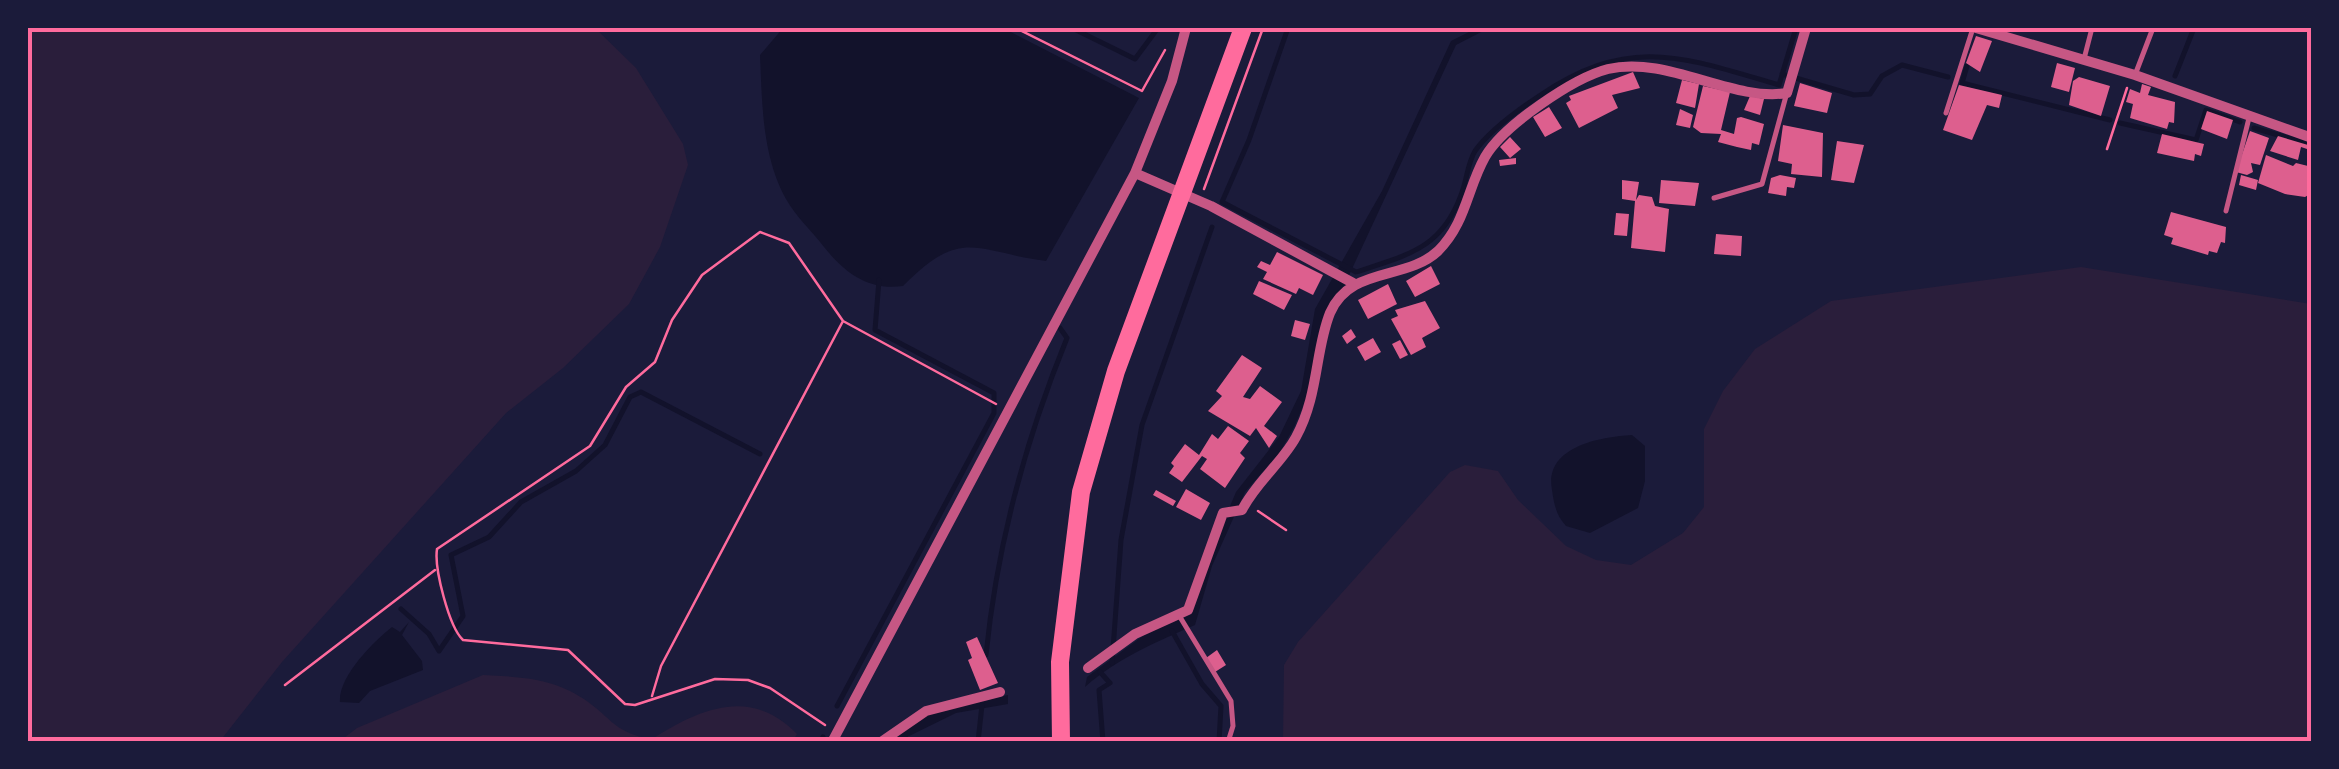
<svg xmlns="http://www.w3.org/2000/svg" width="2339" height="769" font-family="'Work Sans',sans-serif">
<rect width="100%" height="100%" fill="#1b1b3a"/>
<path fill="#2a1e3b" d="M28,28h567l41,40 47,76 5,21 -28,82 -31,57 -66,64 -57,45 -224,249 -62,79h-192z
M2081,267l230,37v437h-1028l1,-76 14,-23 152,-170 15,-7 33,6 20,29 48,46 30,14 35,5 52,-32 21,-26v-78l19,-38 32,-42 76,-48z
M483,675c38,2 69,3 101,24 29,20 30,34 68,40 48,-30 99,-53 145,-5l-5,8 -452,-1 17,-13z"/>
<path fill="#12122b" d="M783,28h220l136,70 -93,163c-70,-9 -84,-35 -143,25 -35,5 -59,-14 -79,-39 -12,-16 -28,-30 -38,-48 -24,-43 -24,-97 -26,-144z
M1477,28h12l-33,17 -112,241 -14,20 -19,82 -17,39 -14,25 -35,40 -33,74 -17,59c-40,18 -76,32 -110,62l2,-10 60,-44 45,-19 14,-51 30,-71 43,-55 22,-46 14,-82 67,-118 69,-150z
M1632,435l13,11v35l-7,27 -48,25 -24,-7c-10,-11 -12,-22 -14,-36 -8,-43 47,-53 80,-55z
M409,622l-7,13 20,26 1,9 -53,21 -11,12 -19,-1c-2,-25 33,-60 52,-75l8,5z
M1008,695v9l-52,9 -57,28 -13,1 43,-28z"/>
<g fill="none" stroke-linecap="round" stroke-linejoin="round">
<path stroke="#12122b" stroke-width="5" d="M1072,28l63,31 23,-31
M1288,28l-39,112 -27,62 134,70c50,-17 85,-22 105,-77 6,-14 6,-31 14,-44 15,-21 43,-41 64,-55 91,-61 141,-40 240,-11l17,-57
M1967,66l-5,17 148,37
M1782,74l72,21 16,-1 12,-18 20,-11 46,12
M2175,76l19,-48
M2120,123l76,17 10,-30 34,12
M2254,128l58,17
M401,609l28,25 10,17 24,-35 -12,-61 38,-18 32,-35 55,-31 29,-26 25,-48 11,-5 119,62
M1172,631l30,53 19,22 -2,36
M986,655c11,-111 39,-214 81,-317l-7,-10
M1112,663l9,-123 21,-115 70,-198
M1100,672l10,11 -11,7 4,52
M837,706l157,-293v-20l-119,-63 4,-50
M820,742l3,-5
M978,742l4,-37"/>
</g>
<path fill="#dd5f8e" d="M1976,36l16,5 -12,31 -14,-9z
M2057,63l18,5 -6,24 -18,-5z
M1633,72l7,16 -28,7 6,13 -39,20 -13,-25 5,-3 -2,-4z
M2079,77l31,9 -9,30 -32,-11 4,-24z
M1682,80l17,4 -4,24 -19,-5z
M1800,83l32,10 -5,20 -33,-7z
M2142,84l9,3 -3,8 27,7 -1,21 -5,-1 -2,7 -37,-11 3,-14 -7,-2 4,-13 10,4z
M1959,85l43,10 -3,13 -12,-3 -15,35 -29,-10z
M1703,86l27,6 -9,38 13,4 3,-16 4,-1 23,7 -5,21 -7,-2 -1,7 -14,-3 -19,-5 3,-8 -20,-1 -8,-6z
M1750,96l14,3 -4,16 -16,-5z
M1549,107l13,21 -17,9 -12,-20z
M1680,109l13,6 -3,13 -14,-3z
M2207,111l26,9 -6,19 -26,-10z
M1783,125l40,8 -1,44 -31,-3 1,-10 -14,-3z
M2250,131l19,7 -9,27 -9,-2 2,9 -6,3 -11,-3z
M2162,134l42,10 -3,12 -6,-2 -1,7 -37,-8z
M2278,136l30,9 -1,4 -6,-2 -3,13 -28,-9z
M1510,137l11,12 -11,9 -10,-11z
M1837,141l27,4 -10,38 -23,-3z
M2266,155l27,11 3,-3 12,3 2,28 -5,3 -20,-3 -27,-11z
M1516,158v6l-16,2 -1,-6z
M1780,175l16,3 -2,10 -7,-1 -1,9 -18,-3 3,-15z
M2241,175l17,5 -2,10 -17,-5z
M1622,180l17,2 -3,18 3,-5 13,2 3,9 14,3 -4,43 -34,-4 4,-47 -13,-2z
M1661,180l38,3 -4,23 -36,-3z
M2171,212l55,15 -1,16 -4,-1 -4,11 -8,-2 -1,4 -37,-11 2,-6 -9,-3z
M1616,213l13,1 -2,22 -13,-1z
M1716,234l26,2 -1,20 -27,-2z
M1277,252l46,23 -10,20 -14,-7 -3,6 -33,-15 4,-7 -10,-5 4,-6 9,4z
M1431,266l9,18 -25,13 -9,-16z
M1259,281l33,14 -8,15 -31,-16z
M1388,284l9,20 -29,15 -10,-19z
M1425,301l15,27 -18,10 4,9 -15,8 -20,-36 7,-3 -3,-6z
M1295,320l15,4 -5,16 -14,-4z
M1351,329l5,8 -9,7 -5,-8z
M1373,338l8,14 -16,9 -8,-14z
M1400,340l8,15 -8,4 -8,-15z
M1242,355l20,13 -19,29 7,2 10,-13 22,16 -18,24 13,10 -8,12 -13,-20 -6,8 -42,-25 14,-15 -6,-5z
M1228,426l21,15 -9,12 5,5 -20,30 -25,-19 7,-10 -5,-3 -20,26 -13,-9 5,-7 -3,-3 14,-19 14,11 13,-21 6,5z
M1186,489l24,14 -9,17 -25,-13z
M1156,490l20,11 -3,5 -20,-11z
M977,637l21,46 -18,7 -12,-30 4,-2 -6,-16z
M1217,650l9,15 -11,7 -9,-14z"/>
<g fill="none" stroke-linecap="round" stroke-linejoin="round">
<path stroke="#ff6b9d" stroke-width="2.5" d="M1016,28l126,63 23,-41
M2107,149l20,-61
M1204,189l59,-161
M1258,511l28,19
M285,685l150,-115
M652,696l9,-30 182,-345
M825,725l-55,-37 -22,-8 -33,-1 -80,26 -10,-1 -57,-54 -105,-10c-14,-13 -29,-72 -26,-91l153,-103 36,-59 29,-25 17,-42 30,-45 58,-43 29,11 54,78 153,83"/>
<path stroke="#c65784" stroke-width="5" d="M2084,59l8,-31
M2135,75l18,-47
M1946,113l27,-85
M1714,198l48,-14 24,-88
M2226,211l23,-93
M1180,617l51,84 2,25 -5,16"/>
<path stroke="#c65784" stroke-width="10" d="M1976,28l159,47 177,63
M1135,173l37,-92 14,-53
M1088,668l47,-34 53,-24 35,-97 19,-3c14,-28 40,-47 54,-73 23,-42 19,-87 34,-124 20,-47 76,-32 108,-62 28,-28 29,-62 47,-94 18,-31 88,-79 123,-88 59,-14 124,33 179,24l19,-65
M832,742l303,-569 76,33 142,77
M881,742l45,-31 74,-19"/>
<path stroke="#ff6b9d" stroke-width="18" d="M1061,742l-1,-80 21,-170 35,-121 127,-343"/>
</g>
<rect width="2339" height="769" fill="none" stroke="#1b1b3a" stroke-width="60"/>
<rect x="30" y="30" width="2279" height="709" fill="none" stroke="#ff6b9d" stroke-width="4"/>
</svg>
